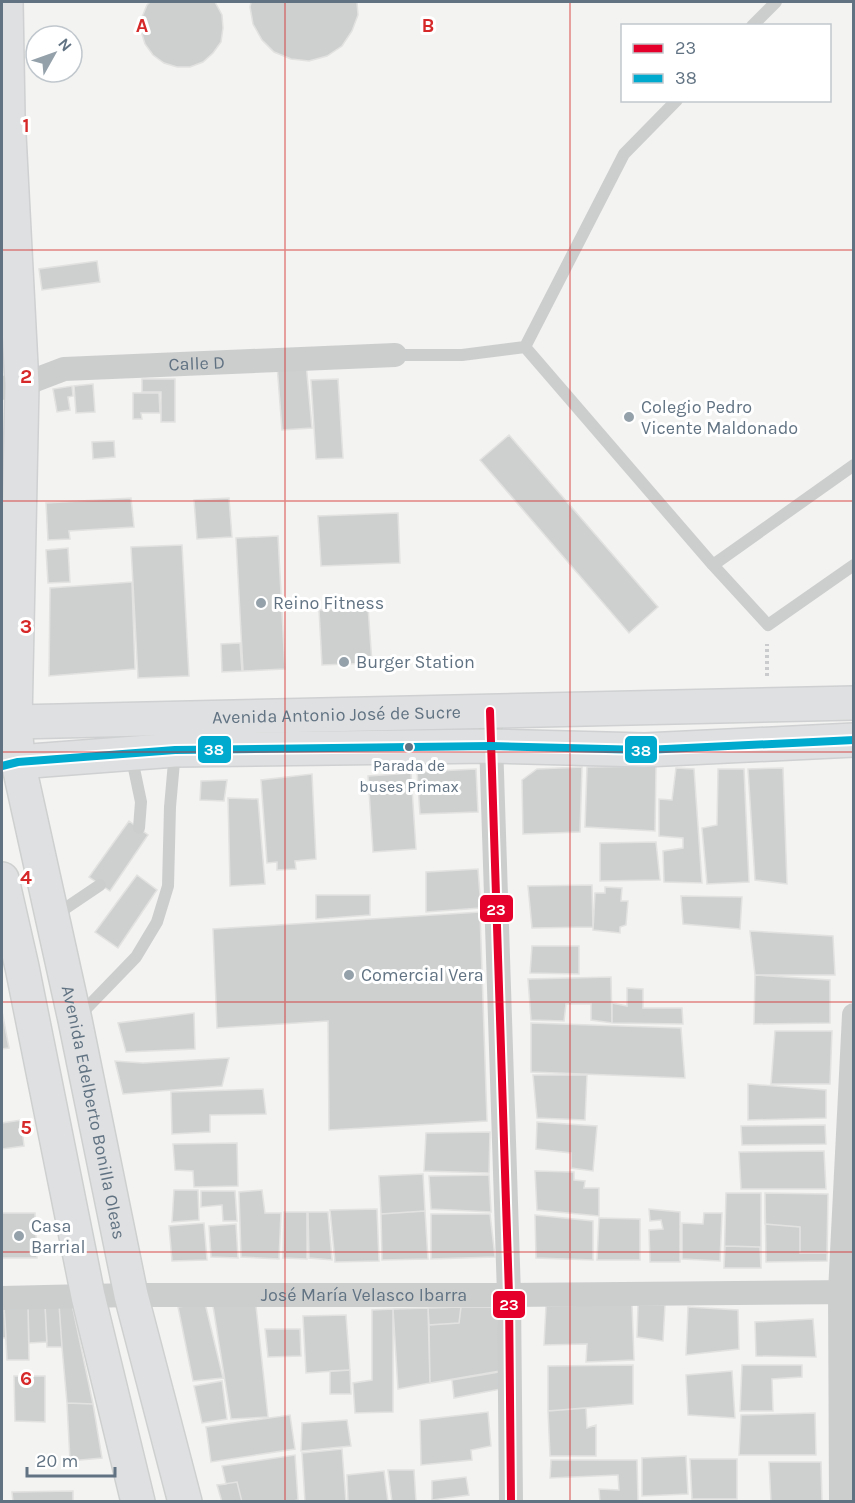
<svg xmlns="http://www.w3.org/2000/svg" width="855" height="1503" font-family="Karla,sans-serif">
<rect width="100%" height="100%" fill="#f3f3f1"/>
<path fill="#ced0d0" stroke="#e2e2e1" stroke-width="1.5" d="M150,2h65l7,13 1,13 -2,14 -8,11 -10,9 -13,5h-13l-13,-4 -11,-8 -8,-11 -4,-13 1,-14 5,-12z
M251,2h106l1,13 -6,16 -10,15 -15,10 -18,5 -18,-2 -17,-7 -12,-12 -9,-16 -3,-17z
M97,261l3,21 -58,8 -3,-21z
M306,363l6,65 -30,2 -5,-65z
M142,379h33v43h-14v-30h-19z
M338,379l5,79 -27,1 -5,-79z
M93,384l2,28 -19,1 -2,-27z
M72,386l1,10 -5,1 2,13 -13,2 -4,-23z
M133,393h26l1,20h-19l1,6h-9z
M509,435l149,172 -29,26 -149,-173z
M114,441l1,16 -22,2 -1,-17z
M131,498l3,29 -65,4 1,8 -22,1 -2,-37z
M229,498l3,39 -35,2 -3,-39z
M398,513l2,50 -79,3 -3,-50z
M278,536l7,133 -42,2 -7,-133z
M182,545l7,131 -51,2 -7,-131z
M68,548l2,34 -22,1 -2,-33z
M132,582l3,87 -86,7 1,-88z
M368,607l4,56 -50,2 -3,-55z
M240,643l2,28 -20,1 -1,-28z
M656,766l-1,65 -70,-4 2,-60z
M582,767l-2,65 -57,2 -1,-54 15,-11z
M676,768l18,1 8,114 -38,-1 -1,-31 20,-3v-10l-24,-2v-37l13,1z
M783,768l4,116 -32,-4 -7,-111z
M476,769l2,43 -58,2 -3,-42z
M718,769h26l5,113 -42,2 -5,-56 15,-3z
M411,773l5,76 -43,3 -5,-76z
M312,774l4,85 -21,2 1,8 -19,1v-8l-10,1 -6,-83z
M227,780l-3,21 -24,-1 1,-19z
M228,798l30,1 7,85 -35,2z
M129,821l19,14 -38,56 -21,-14z
M656,842l4,38 -60,1v-38z
M478,869l3,39 -55,4v-40z
M137,875l20,15 -39,58 -23,-16z
M592,885l1,42 -61,1 -4,-42z
M605,887l17,1 -1,13h7l-2,24 -6,2v6l-27,-3 2,-37h10z
M316,895h54v20l-54,4z
M681,896l61,1 -2,32 -57,-5z
M480,912l7,209 -158,9 -1,-109 -111,7 -4,-99z
M750,931l83,5 2,39h-80z
M532,946h47v28l-49,-1z
M755,975l75,5v43l-76,1z
M611,977l1,46 -21,-3v-16h-25l-2,17 -33,-1 -3,-41z
M627,988l16,1v19h39l1,16 -71,-1v-20l15,3z
M2,1011l7,37 -7,1z
M194,1013l1,36 -69,3 -8,-29z
M531,1023l150,5 4,50 -154,-6z
M775,1031h57l-2,53h-59z
M229,1058l-7,28 -99,8 -8,-33 28,2z
M533,1075h54l-2,45 -48,-2z
M748,1084l78,6v28l-78,2z
M263,1089l3,25 -56,1v17l-38,2 -1,-42z
M21,1120l3,26 -22,3v-26z
M537,1122l60,4 -4,45 -22,-3v-15l-35,-4z
M825,1125l1,19 -84,1 -1,-19z
M490,1132l-1,41 -65,-2 2,-38z
M237,1143l1,43 -44,1 -1,-16 -18,-1 -2,-26z
M824,1151l2,38h-85l-2,-37z
M535,1171l39,1v8l11,1 -1,7h15v28l-62,-6z
M423,1174l2,37 -44,3 -2,-38z
M489,1175l2,37 -60,-3 -2,-33z
M174,1190h24l1,30 -27,2z
M262,1190l3,23h16l-2,46 -38,-2 -2,-65z
M201,1191h34l2,30h-14l-1,-16 -21,2z
M726,1193h35v75h-37z
M765,1193l63,1 -1,67 -61,1z
M765,1193l63,1 -1,59h-27v-26l-35,-3z
M377,1209l2,52 -44,1 -5,-52z
M649,1209l31,3v50h-30l-1,-32 14,-1 -2,-9 -11,1z
M425,1211l3,48 -46,1 -1,-46z
M284,1212h23v47l-24,-1z
M308,1212h20l4,48 -23,-2z
M2,1213h33l2,45h-35z
M704,1213h18l-2,48 -38,-2v-36l21,1z
M431,1214h59l5,43 -64,2z
M535,1215l58,6v39l-57,-2z
M599,1218l41,1v41h-43z
M204,1223l3,37 -35,1 -3,-35z
M236,1224l2,34 -27,-1 -2,-31z
M725,1246l35,1 1,21h-37z
M205,1303l18,75 -30,3 -15,-74z
M59,1304h13l21,100 -26,-1 -5,-56z
M59,1304l3,43h-15l-2,-42z
M632,1304l2,56 -48,2 1,-18 -43,1 2,-39z
M2,1305h2l2,33h-4z
M4,1305h24l1,55h-22z
M28,1305h17l2,37 -18,1z
M638,1305h27l-2,36 -26,-4z
M213,1306h43l12,111 -37,2z
M461,1307h37l2,64 -70,12 -1,-58 30,-2z
M461,1307l-2,16 -30,2 -1,-17z
M688,1307l50,3 1,39 -53,6z
M428,1308l2,75 -32,6 -5,-80z
M393,1309v103l-38,1 -2,-30 19,-3v-70z
M346,1315l4,55 -44,3 -3,-57z
M813,1319l3,38 -60,-1 -1,-34z
M265,1329h35l1,27 -33,1z
M633,1365v39l-85,7v-45z
M742,1365h60v12l-30,2 1,32h-33z
M350,1370l1,24h-21v-23z
M732,1371l3,47 -47,-3 -2,-40z
M499,1372l2,17 -47,9 -2,-18z
M14,1376h31v46l-30,-1z
M222,1381l5,38 -25,4 -8,-37z
M67,1403l26,1 9,54 -32,3z
M586,1408l1,20 9,-3v31h-46l-2,-45z
M488,1412l3,34 -20,4 1,10 -51,5 -1,-45z
M815,1413l1,42h-77l2,-40z
M290,1415l5,34 -84,13 -5,-35z
M347,1420l4,26 -50,5 1,-28z
M342,1449l4,53h-41l-3,-49z
M295,1455l3,45 -9,2h-67l-5,-17 9,-1 -4,-18z
M686,1456l2,38 -46,2v-38z
M690,1459h47v40h-45z
M551,1460h86l1,42h-38l-1,-13 20,1 -1,-15 -68,3z
M769,1462h52l1,40h-51z
M388,1470h26l2,32h-24z
M384,1471l4,31h-40l-1,-27z
M466,1477l3,18 -37,5v-19z
M237,1482l5,20h-20l-5,-17z
M73,1491v11h-60l-1,-10z"/>
<g fill="none" stroke-linecap="round" stroke-linejoin="round">
<defs>
<g id="secondary">
<path id="s3" d="M6,2l2,113 14,270 -7,337 839,-19"/>
<path d="M18,762l157,-12 316,-4 154,4 209,-10"/>
</g>
<g id="primary">
<path id="s4" d="M2,725l13,-3 3,40 57,258 56,275 54,207"/>
<path d="M2,879l20,88 66,329 50,206"/>
</g>
</defs>
<use href="#secondary" stroke="#ced0d1" stroke-width="36"/>
<use href="#primary" stroke="#ced0d0" stroke-width="36"/>
<path stroke="#cacbcc" stroke-width="4" stroke-dasharray="3 3" stroke-linecap="butt" d="M767,676v-32"/>
<path stroke="#cccece" stroke-width="12" d="M752,26l24,-24
M525,347l99,-193 53,-54
M395,355h67l63,-8 188,218 55,60 86,-60
M713,565l141,-100
M131,754l10,48 -2,26
M54,916l46,-31
M78,1017l58,-60 21,-35 11,-36 2,-79 5,-56"/>
<g stroke="#cccece" stroke-width="24">
<path id="s1" d="M2,388l20,-3 42,-16 331,-14"/>
<path d="M490,711l19,584 2,207"/>
<path id="s2" d="M2,1298l129,-3h378l345,-3"/>
<path d="M841,1502l-1,-210 14,-277"/>
</g>
<use href="#secondary" stroke="#dfe0e1" stroke-width="33"/>
<use href="#primary" stroke="#dfe0e1" stroke-width="33"/>
<defs>
<path id="bus-1" d="M490,711l19,584 2,207"/>
<path id="bus-2" d="M2,766l16,-4 157,-12 316,-4 154,4 209,-10"/>
</defs>
<use href="#bus-1" stroke="#fff" stroke-width="12"/>
<use href="#bus-2" stroke="#fff" stroke-width="12"/>
<use href="#bus-1" stroke="#e4002b" stroke-width="8"/>
<use href="#bus-2" stroke="#00a9ce" stroke-width="8"/>
</g>
<path fill="none" stroke="#d62828" stroke-width="1.5" stroke-opacity="0.55" d="M285,2v1500M570,2v1500M2,250h852M2,501h852M2,752h852M2,1002h852M2,1252h852"/>
<g fill="#94a0aa" stroke="#fff" stroke-width="2">
<circle cx="629" cy="417" r="6"/>
<circle cx="261" cy="603" r="6"/>
<circle cx="344" cy="662" r="6"/>
<circle cx="349" cy="975" r="6"/>
<circle cx="19" cy="1236" r="6"/>
</g>
<circle fill="#617383" stroke="#fff" stroke-width="2" cx="409" cy="747" r="5"/>
<g text-anchor="middle" stroke-width="6" stroke-linejoin="round" paint-order="stroke">
<g font-size="16" fill="#617383" stroke="#fff">
<text x="409" y="771">Parada de<tspan x="409" dy="21">buses Primax</tspan></text>
</g>
<g font-size="18" fill="#617383" stroke="#fff">
<text dy="6" stroke="none"><textPath href="#s1" startOffset="198">Calle D</textPath></text>
<text dy="6" stroke="none"><textPath href="#s3" startOffset="1042">Avenida Antonio José de Sucre</textPath></text>
<text dy="6" stroke="none"><textPath href="#s4" startOffset="412">Avenida Edelberto Bonilla Oleas</textPath></text>
<text dy="6" stroke="none"><textPath href="#s2" startOffset="362">José María Velasco Ibarra</textPath></text>
</g>
<g font-size="18" fill="#617383" stroke="#fff" text-anchor="start">
<text x="641" y="413">Colegio Pedro<tspan x="641" dy="21">Vicente Maldonado</tspan></text>
<text x="273" y="609">Reino Fitness</text>
<text x="356" y="668">Burger Station</text>
<text x="361" y="981">Comercial Vera</text>
<text x="31" y="1232">Casa<tspan x="31" dy="21">Barrial</tspan></text>
</g>
</g>
<g font-size="20" text-anchor="middle" font-weight="bold" fill="#d62828" stroke="#fff" stroke-width="6" stroke-linejoin="round" paint-order="stroke">
<text x="142" y="32">A</text>
<text x="428" y="32">B</text>
<text x="26" y="132">1</text>
<text x="26" y="383">2</text>
<text x="26" y="633">3</text>
<text x="26" y="884">4</text>
<text x="26" y="1134">5</text>
<text x="26" y="1385">6</text>
</g>
<g stroke="#fff" stroke-width="2">
<rect x="197" y="735" width="35" height="29" rx="6" fill="#00a9ce"/>
<rect x="624" y="735" width="34" height="29" rx="6" fill="#00a9ce"/>
<rect x="479" y="894" width="35" height="29" rx="6" fill="#e4002b"/>
<rect x="492" y="1290" width="34" height="29" rx="6" fill="#e4002b"/>
</g>
<g font-size="16" text-anchor="middle" font-weight="bold" fill="#fff">
<text x="214" y="755">38</text>
<text x="641" y="756">38</text>
<text x="496" y="915">23</text>
<text x="509" y="1310">23</text>
</g>
<rect width="855" height="1503" fill="none" stroke="#617383" stroke-width="6"/>
<rect x="621" y="24" width="210" height="78" fill="#ffffff" stroke="#c0c7cd" stroke-width="1.5"/>
<rect x="633" y="44" width="30" height="9" fill="#e4002b" stroke="#c0c7cd" stroke-width="1.5"/>
<text x="675" y="54" font-size="18" fill="#617383">23</text>
<rect x="633" y="74" width="30" height="9" fill="#00a9ce" stroke="#c0c7cd" stroke-width="1.5"/>
<text x="675" y="84" font-size="18" fill="#617383">38</text>
<g transform="translate(54 54) rotate(50)"><circle r="28" fill="#ffffff" stroke="#c0c7cd" stroke-width="1.5"/>
<path d="M0-4.5L10 22L0 15L-10 22Z" fill="#94a0aa"/>
<text y="-9" font-size="16" font-weight="bold" text-anchor="middle" fill="#617383">N</text>
</g>
<path d="M27 1467v9h88v-9" fill="none" stroke="#617383" stroke-width="3"/>
<text x="36" y="1467" font-size="18" fill="#617383" stroke="#ffffff" stroke-width="4.5" paint-order="stroke">20 m</text>
</svg>
